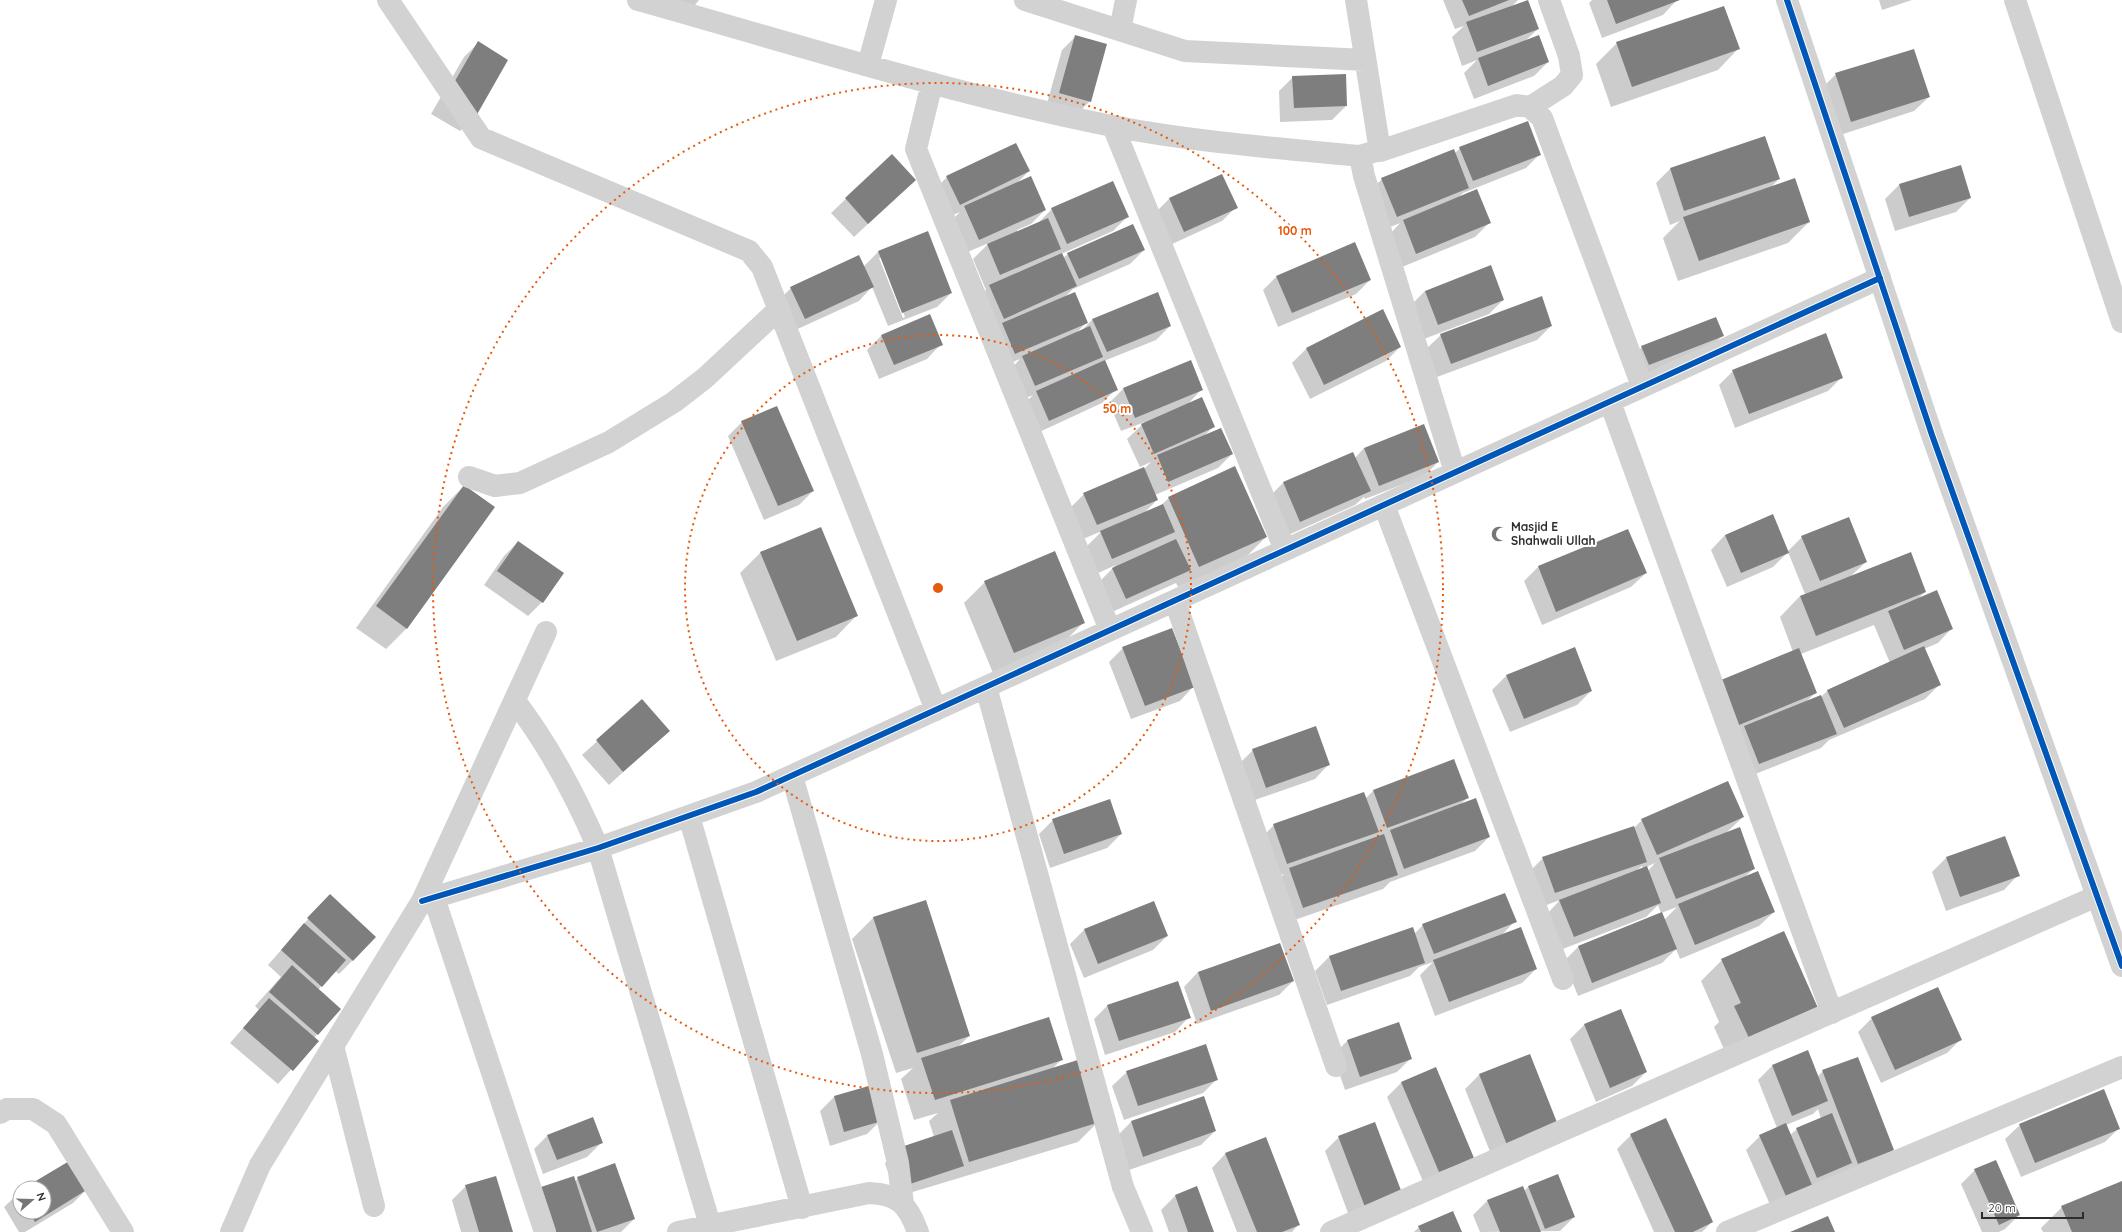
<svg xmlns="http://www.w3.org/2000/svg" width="2122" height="1232" font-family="Quicksand,sans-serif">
<rect width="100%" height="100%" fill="#fff"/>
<path fill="#0003" fill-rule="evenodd" d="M672,0h27l-8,10z
M1443,0h75l-6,6 26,23 -13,12 23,21 -14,14 -60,23 -10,-26 13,-13 -15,6 -10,-29 12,-11 -9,3z
M1592,0h85l-14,15 -61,23 -13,-35z
M1879,0h33l-30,10z
M1076,36l14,65 -14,14 -30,-8 16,-57z
M478,43l-4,74 -14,14 -29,-17 33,-57z
M1617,43l121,6 -20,21 -107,37 -15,-43z
M1836,74l93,23 -15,14 -77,25 -15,-48z
M1293,77l53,29 -14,14 -52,2 -1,-31z
M1460,148l80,6 -14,14 -63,25 -5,5 31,25 -14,14 -73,30 -13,-32 11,-12 -17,7 -15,-37 14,-14 73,-26z
M892,155l8,39 -46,43 -23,-24z
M1960,166l10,32 -14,14 -61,19 -10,-32 14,-14z
M1670,169l109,10 -9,9 39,34 -21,21 -110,38 -15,-43 17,-17 -10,4 -14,-42z
M1029,171l-13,13 29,26 -14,14 -14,6 1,2 19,-8 15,-15 75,8 -14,14 -52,23 2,4 5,-4 65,-29 11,25 -14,14 -57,25 -8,8 22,25 -12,12 6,-3 12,-12 77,7 -14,14 -52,21 12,28 -14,14 -67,31 -13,-28 11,-11 -12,5 -12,-29 11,-12 -19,8 -25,-67 10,-10 -13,-31 16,-16 -24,10 -14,-32 9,-9 -14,6 -13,-27 14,-14z
M1222,175l14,32 -14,14 -52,24 -15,-32 14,-14z
M928,233l23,60 -14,14 -49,19 -16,-39 -13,14 -68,31 -14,-30 14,-14 72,-21 15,-15zM879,258h2l24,59 -2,1z
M1277,276l93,4 -14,14 -78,33 -15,-37z
M1425,291l78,9 -14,14 -65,25 -13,-34z
M929,315l12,29 -14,15 -48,20 -12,-29 14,-14z
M1551,326l-14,14 -100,37 -11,-28 15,-14z
M1723,335l-15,15 -73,28 -7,-17 14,-14z
M1400,347l-14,14 -76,38 -18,-36 14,-14z
M1191,361l11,28 -15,16 27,21 -10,10 28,18 -14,14 -63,27 2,5 -14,14 17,-8 9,-8 97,39 -21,21 -67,29 -2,-4 -64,29 -13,-30 17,-17 -18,8 -11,-27 15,-15 -19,8 -13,-31 14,-14 60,-25 7,-7 -11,5 -13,-28 18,-17 -24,9 -12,-28 14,-14z
M1733,371l109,6 -14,14 -93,37 -16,-43z
M742,422l71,69 -14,14 -35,15 -36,-84z
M1364,448l74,14 -14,14 -59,23 -1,-2 -9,8 -69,31 -17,-39 14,-14 70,-30 2,5z
M464,486l-57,142 -21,21 -30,-21 87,-121z
M1627,530l19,43 -15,14 -89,38 -18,-44 14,-14z
M1725,535l62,17 15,-15 64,25 -15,14 74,16 -8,8 35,28 -14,15 -14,6 15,36 -14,14 -96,41 -8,8 -76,30 -21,-40 69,-86 -13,-35 20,-21 5,-2 -17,-42 -15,15 -46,20 -16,-37zM1874,625l16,38 -62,27 -7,7 -15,5 10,-10 -15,-38z
M518,542l24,60 -14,14 -44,-31 20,-29z
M761,552l95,64 -20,21 -60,24 -36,-88z
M985,582l99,40 -21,21 -70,30 -29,-70z
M1123,648l71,38 -14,15 -49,18 -22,-57z
M1506,676l85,15 -14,14 -67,27 -18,-42z
M642,701l26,30 -59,54 -27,-30z
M1253,750l76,14 -14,15 -63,22 -13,-37z
M1373,791l94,7 -6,6 28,33 -14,14 -85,31 -7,7 -94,33 -14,-39 9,-9 -11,3 -13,-38 14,-14 91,-26z
M1743,817l-17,16 28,35 -9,9 29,35 -15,14 -79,33 -4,-10 -14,14 -84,33 -14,-35 14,-14 83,-34 3,7 13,-13 -16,6 -3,-8 -12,12 -86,33 -14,-35 14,-15 -19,7 -12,-35 14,-14 91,-30 8,-8zM1655,863l-7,8 -2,-4zM1642,866l1,3 -7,2z
M1053,820l68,14 -14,14 -57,20 -11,-34z
M2004,837l14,38 -14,15 -58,21 -14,-39 14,-14z
M925,902l44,134 -12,12 105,11 -10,10 47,52 -21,21 -182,55 -11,-34 14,-14 35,-12 -5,-16 9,-8 -24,7 -13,-41 12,-11 -17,5 -44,-134 21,-21z
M316,910l37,50 -14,14 -4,-3 -17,19 21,19 -25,29 3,3 -39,43 -48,-41 29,-33 -4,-4 26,-29 -13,-12z
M1515,921l-14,15 35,33 -14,14 -87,33 -15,-41 13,-13 -14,5 -9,9 -83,29 -12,-34 14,-14 83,-29 2,6 9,-9z
M1084,930l83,6 -14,14 -69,28 -14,-34z
M1280,944l13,37 -14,14 -82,29 -13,-37 14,-15z
M1722,960l95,47 -89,51 -14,-31 5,-5 -18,-41z
M1108,1005l81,12 -14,15 -70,23 -11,-36z
M1621,1010l25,62 -14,14 -36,16 -26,-63 14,-14z
M1872,1018l89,21 -14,14 -66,30 -23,-51z
M1398,1023l13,35 -14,14 -52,18 -12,-35 14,-14z
M1807,1052l10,25 6,-6 70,79 -14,14 -104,52 -29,-66 14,-14 17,-8 -19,-48 14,-14zM1818,1109l3,10 -24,10 -7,6 -4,-10 27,-11z
M1529,1055l30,74 -64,35 -30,-75 14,-14z
M1435,1068l38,90 -48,28 -38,-89 14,-14z
M1127,1072l90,7 -14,14 -79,27 -12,-34z
M871,1086l10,34 -14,14 -37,12 -10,-35 14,-14z
M1203,1097l12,34 -14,14 -72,25 -12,-34 14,-14z
M2020,1125l99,3 -14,14 -84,35 -16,-38z
M548,1135l53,8 -14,14 -44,17 -9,-25z
M1631,1135l81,87 -10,10h-48l-37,-83z
M1339,1137l62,56 -50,28 -26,-70z
M1226,1153l73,71 -7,8h-55l-25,-64z
M71,1161l16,28 -14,14 -48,29h-6l-15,-25 16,-15v20h24v-24h-18z
M1975,1170l44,45 -14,14 -6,3h-17l-21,-48z
M1557,1175l17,42 -14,14 -80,1 -7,-17 14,-14 35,-14 2,4 4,-4z
M578,1178l56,41 -13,13h-83z
M2122,1183v49h-79l-2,-4 21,-21z
M466,1186l46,46h-51l-9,-32z
M1196,1187l17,45h-44l-8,-22 14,-14z
M1419,1227l42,5h-47z"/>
<path fill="#7e7e7e" d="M1462,0h47l-40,16z
M1528,0l11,29 -62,23 -11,-30z
M1607,0h73l-64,24z
M1724,6l16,43 -108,38 -16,-45z
M1075,35l32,9 -16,58 -32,-9z
M1539,35l10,27 -61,24 -10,-28z
M478,41l30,19 -33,58 -31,-18z
M1914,49l16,48 -79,25 -16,-49z
M1346,74l1,32 -53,2 -2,-32z
M1528,121l13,34 -68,26 -14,-34z
M1765,136l15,43 -96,32 -14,-43z
M1016,143l14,28 -70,34 -14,-29z
M1454,149l15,39 -72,29 -16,-39z
M892,154l24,26 -48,44 -23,-26z
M1961,165l10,33 -62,19 -10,-33z
M1222,174l16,34 -54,24 -15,-34z
M1031,176l15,34 -67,30 -15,-34z
M1795,178l15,44 -111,39 -16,-44z
M1113,181l16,36 -62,27 -16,-36z
M1477,189l14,34 -75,31 -13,-34z
M1048,218l13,31 -61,26 -13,-31z
M1133,224l12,26 -66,29 -12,-26z
M928,231l24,62 -50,20 -24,-62z
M1355,242l16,38 -79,33 -16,-37z
M1062,253l15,33 -73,33 -15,-34z
M859,255l15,32 -69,32 -15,-32z
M1491,265l13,35 -66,25 -13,-34z
M1075,292l13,31 -73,31 -13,-31z
M1158,292l13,34 -64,26 -15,-33z
M1542,296l10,30 -101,38 -11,-30z
M1383,309l18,38 -77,38 -18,-37z
M930,314l13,31 -49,20 -13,-30z
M1716,317l8,19 -75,29 -8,-19z
M1090,326l13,31 -68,29 -13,-30z
M1826,333l17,45 -94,36 -17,-44z
M1105,360l13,30 -69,31 -13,-30z
M1191,360l12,30 -68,28 -12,-30z
M1202,397l13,30 -61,27 -13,-30z
M777,406l37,85 -36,15 -37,-85z
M1424,424l15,38 -60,24 -15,-38z
M1221,428l12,26 -65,28 -11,-27z
M1353,452l18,39 -71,31 -17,-40z
M1235,466l32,71 -68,30 -31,-70z
M1144,467l14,33 -61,25 -14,-32z
M464,485l31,22 -88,122 -31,-23z
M1163,504l12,28 -63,27 -12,-28z
M1773,514l16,39 -48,20 -16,-38z
M1849,517l18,45 -47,19 -19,-45z
M821,527l37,89 -61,25 -37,-89z
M1628,529l19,44 -91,39 -18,-46z
M1176,539l15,31 -65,29 -14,-31z
M518,541l46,32 -21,30 -46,-32z
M1055,551l30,72 -71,30 -30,-72z
M1911,552l15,40 -110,44 -16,-40z
M1937,590l16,39 -49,21 -16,-39z
M1172,628l23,59 -50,19 -23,-59z
M1924,646l17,39 -97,43 -17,-38z
M1575,647l17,44 -68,28 -18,-44z
M1799,648l18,45 -78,32 -18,-45z
M1821,695l16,39 -78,30 -15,-38z
M642,699l28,32 -47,41 -27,-32z
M1316,726l14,39 -64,23 -14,-39z
M1454,759l15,39 -82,30 -14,-38z
M1728,781l16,36 -87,38 -16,-36z
M1364,792l15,40 -92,32 -14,-40z
M1476,798l14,39 -86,32 -14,-39z
M1110,799l12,35 -58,20 -12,-35z
M1634,826l13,36 -92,31 -13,-36z
M1740,827l15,42 -79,30 -17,-41z
M1384,834l14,41 -95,33 -14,-40z
M2005,836l15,40 -60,21 -14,-40z
M1647,866l14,37 -87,34 -15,-37z
M1758,871l17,41 -80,33 -17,-41z
M1505,893l12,29 -83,32 -12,-30z
M330,894l46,43 -23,24 -46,-43z
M926,900l44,136 -53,17 -44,-136z
M1154,901l14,35 -70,28 -14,-35z
M1662,912l15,37 -85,34 -14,-37z
M304,923l42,37 -24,27 -41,-37z
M1413,927l12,36 -84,28 -12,-35z
M1521,927l16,42 -88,33 -16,-42z
M1784,931l34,77 -69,30 -15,-32 7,-3 -20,-44z
M1280,943l14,38 -83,30 -13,-39z
M292,965l49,44 -23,26 -49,-43z
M1178,981l13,37 -72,23 -12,-36z
M1938,987l24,53 -67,30 -24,-53z
M269,998l50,43 -26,30 -50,-43z
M1621,1009l26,63 -37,16 -26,-64z
M1049,1017l14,43 -128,40 -14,-42z
M1399,1022l13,37 -52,18 -13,-37z
M1206,1044l12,36 -80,26 -12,-35z
M1808,1050l20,51 -36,15 -20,-51z
M1530,1054l30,76 -51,20 -30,-76z
M1858,1057l36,93 -36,14 -36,-94z
M1081,1059l19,63 -131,40 -19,-62z
M1436,1067l38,91 -35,14 -38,-90z
M872,1085l10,36 -38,11 -10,-36z
M2104,1089l16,40 -85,34 -16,-39z
M1204,1096l12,35 -73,26 -12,-36z
M1832,1113l20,50 -35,15 -21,-50z
M593,1117l10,26 -46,17 -10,-25z
M1666,1118l47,104 -20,10h-18l-45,-98z
M1375,1122l27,71 -37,14 -27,-71z
M1786,1123l29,69 -26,11 -30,-68z
M952,1130l12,36 -54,18 -12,-36z
M1266,1137l34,88 -18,7h-25l-32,-79z
M71,1160l17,29 -53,33 -6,-10h15v-24h-20z
M1996,1160l24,55 -21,10 -25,-56z
M615,1163l20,56 -38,13 -20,-55z
M1558,1174l17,43 -30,12 -17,-43z
M496,1176l17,56h-34l-14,-47z
M574,1176l18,56h-36l-15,-45z
M2122,1181v51h-50l-11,-26z
M1197,1186l17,46h-26l-13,-37z
M1523,1186l18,46h-41l-13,-32z
M1453,1211l9,21h-41l-3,-6z
M1828,1216l7,16h-45z"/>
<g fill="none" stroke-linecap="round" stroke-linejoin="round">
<path stroke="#d2d2d2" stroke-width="22" d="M388,0l93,138 268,113 13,16 174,443
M638,0c157,44 314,94 474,126 82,16 165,22 248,30
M1025,0l160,51 180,9
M1356,0l24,151 137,-46 13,2 12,11 100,268
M2015,0l107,322
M1120,30l6,-30
M868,65l18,-65
M932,83l-16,66 194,481
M1530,107l33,-21 9,-11 -3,-19 -20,-56
M1113,126l172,424
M1373,152l-13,4 4,20 91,296
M1610,402l222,611
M469,477l26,9 25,-3 89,-41 65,-40 31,-24 74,-69
M1384,505l179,474
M1175,601l161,465
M986,687l137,500 19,45
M515,701c34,45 61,95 83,147l112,377
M792,776l80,278 26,109 5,41
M689,816l113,392
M434,898l111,334
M422,901l176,-53 158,-56 1124,-514
M333,1046l41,160
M0,1113l7,-4h26l23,15 67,108
M231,1232l29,-67 162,-264 124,-269
M678,1232l191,-39c30,1 39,12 49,39
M1331,1232l766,-336
M1727,1232l395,-165"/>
<path stroke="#d2d2d2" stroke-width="22" d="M1787,0l145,435 190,531"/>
<defs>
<path id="cycleway" d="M1787,0l145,435 190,531
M422,901l176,-53 158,-56 1124,-514"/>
</defs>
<use href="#cycleway" stroke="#fff" stroke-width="8"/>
<use href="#cycleway" stroke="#0057b8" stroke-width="6"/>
</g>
<g fill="none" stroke="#e8590c" stroke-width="2" stroke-dasharray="2 4">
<circle cx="938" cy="588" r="253"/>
<circle cx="938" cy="588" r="505"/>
</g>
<defs>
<symbol id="mosque-bare" viewBox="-9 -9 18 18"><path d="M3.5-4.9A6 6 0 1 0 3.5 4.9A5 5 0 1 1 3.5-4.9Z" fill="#767676" stroke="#fff" stroke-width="2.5" paint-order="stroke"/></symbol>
</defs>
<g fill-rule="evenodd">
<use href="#mosque-bare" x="1488" y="523" width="22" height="22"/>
</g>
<g text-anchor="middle" stroke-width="4" stroke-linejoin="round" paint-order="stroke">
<g font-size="12" font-weight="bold" fill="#2d2d2d" stroke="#fff" text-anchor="start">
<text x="1511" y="531">Masjid E<tspan x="1511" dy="14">Shahwali Ullah</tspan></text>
</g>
</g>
<circle cx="938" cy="588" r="6" fill="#e8590c" stroke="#fff" stroke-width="2"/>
<g font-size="12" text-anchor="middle" font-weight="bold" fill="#e8590c" stroke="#fff" stroke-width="4" stroke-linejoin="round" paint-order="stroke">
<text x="1295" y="235">100 m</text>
<text x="1117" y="413">50 m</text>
</g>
<g transform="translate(32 1200) rotate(70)"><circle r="19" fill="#ffffff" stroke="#ababab"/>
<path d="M0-3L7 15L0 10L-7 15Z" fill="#767676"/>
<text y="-6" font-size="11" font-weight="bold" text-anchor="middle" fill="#2d2d2d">N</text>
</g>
<path d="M1982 1212v6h101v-6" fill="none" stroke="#2d2d2d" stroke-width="2"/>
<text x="1988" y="1212" font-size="12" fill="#2d2d2d" stroke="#ffffff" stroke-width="3" paint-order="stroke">20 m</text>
</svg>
